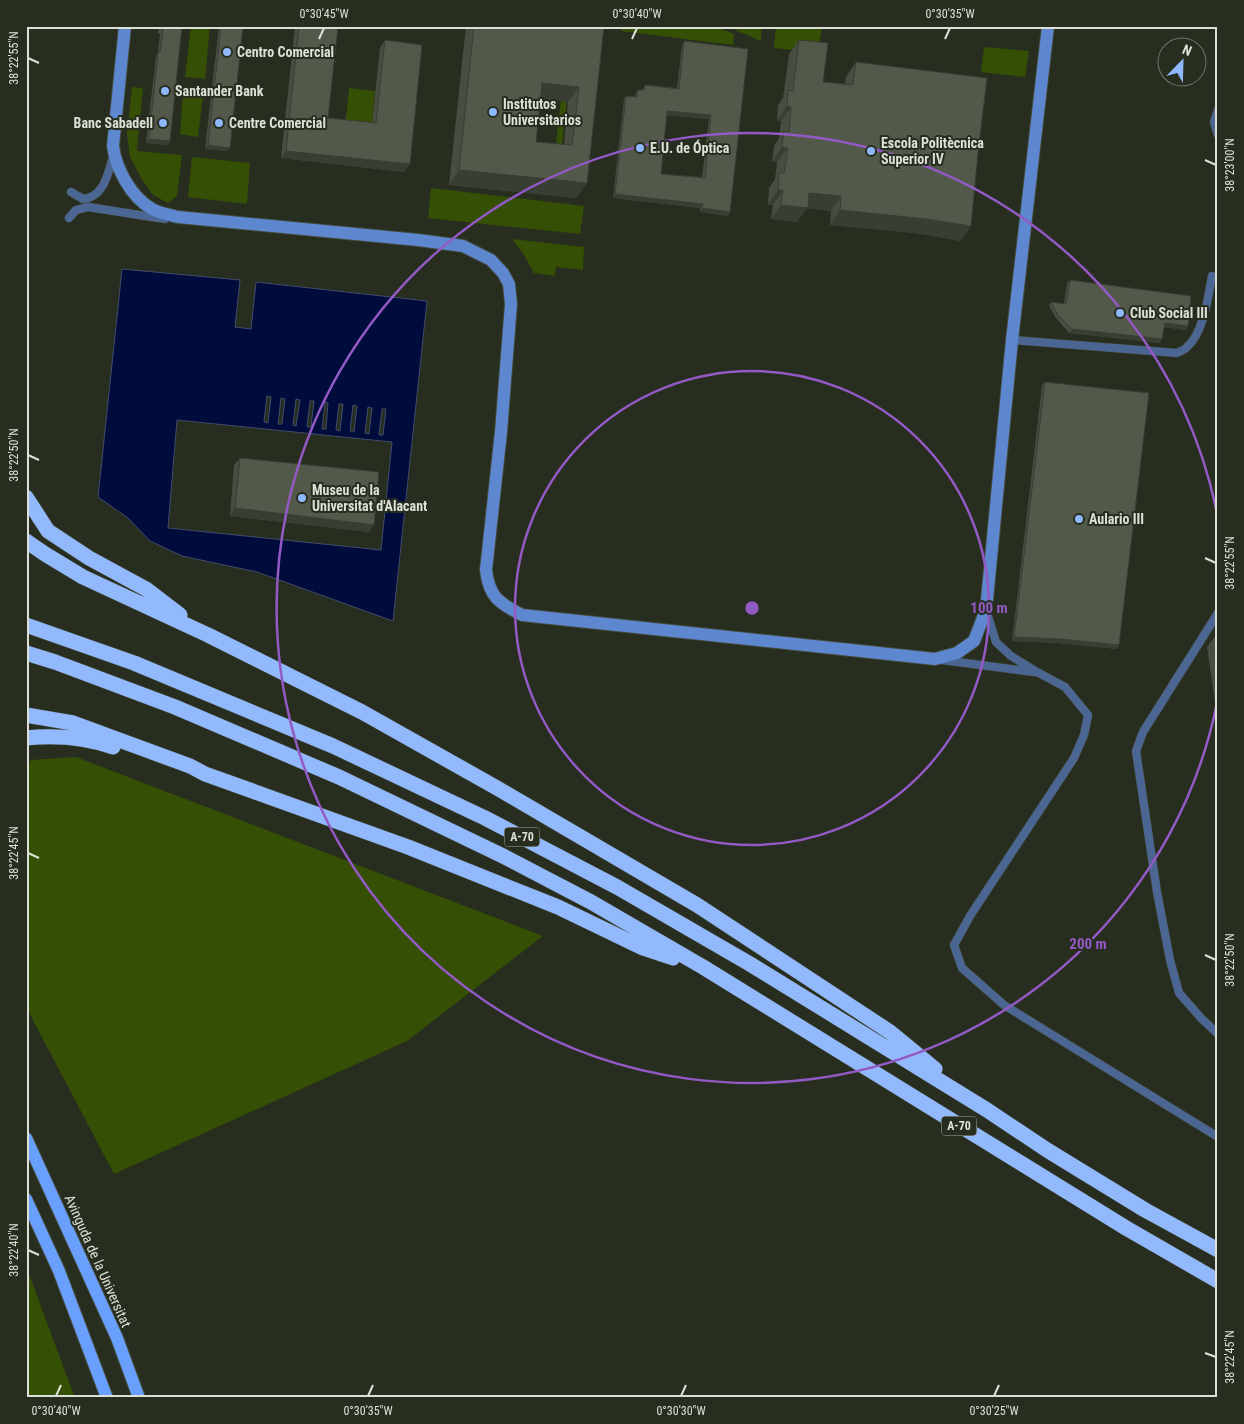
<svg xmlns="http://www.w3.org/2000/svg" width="1244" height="1424" font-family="'Roboto Condensed',sans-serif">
<rect width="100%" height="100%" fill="#272d1f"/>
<path fill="#354f04" d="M191,26h19l-5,53 -20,-2z
M622,26h92l20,8 -1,11 -112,-14z
M726,26h36l-1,15z
M776,26l46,1 -4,26 -44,-5z
M984,47l45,4 -4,26 -44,-5z
M563,81l6,1 -9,79h-6z
M132,87l11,1 -6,63 45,4 -5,41 -9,7 -15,-8 -12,-17 -11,-21 -3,-23z
M349,88l26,3 -4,40 -26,-3z
M183,93l20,2 -5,42 -18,-3z
M192,157l58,6 -3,41 -59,-7z
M431,188l153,18 -4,28 -152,-16z
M512,239l72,8 -1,23 -27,-3 -1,9 -21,-3 -10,-18z
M76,757l467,179 -136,105 -293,133 -88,-167v-241l5,-6z
M26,1266l49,132h-49z"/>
<path fill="#000c3b" stroke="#424c6a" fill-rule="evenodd" d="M122,269l118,11 -5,47 16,2 5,-47 171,19 -34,320 -136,-49 -75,-16 -32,-15 -22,-23 -30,-21zM267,396l4,1 -3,26 -4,-1zM281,398l4,1 -3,25h-4zM296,399l4,1 -4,26 -3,-1zM310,401h4l-3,26h-4zM325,402l3,1 -2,26h-4zM339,404h4l-3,27 -4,-1zM353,405l4,1 -3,26 -4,-1zM368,407l4,1 -3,26 -4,-1zM382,409h4l-3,26h-4zM177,420l215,22 -11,108 -213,-22z"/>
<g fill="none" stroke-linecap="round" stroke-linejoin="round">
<defs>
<path id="lane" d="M1218,110l-4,12 4,13
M71,192l12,7c22,-2 25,-27 31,-45
M69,218l7,-8 12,-3 77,12
M1012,340l165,13c3,-2 8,-3 10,-6 17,-15 21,-50 25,-71
M986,610l10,32 15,14 26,16 28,15 23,28 -4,20 -10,23 -104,158 -16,29 8,23 42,37 214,132
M1218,613l-75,119 -7,19 21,141 13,68 9,33 22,25 17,16
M942,660l92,12"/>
<path id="secondary" d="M125,26l-12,120c3,23 18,51 39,63 7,4 18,6 26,8l240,23 45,6 28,14 12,13 6,11 2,20 -10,128 -15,138c3,27 13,33 36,45l413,44 22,-6 17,-12 12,-31 26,-270 36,-314"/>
<path id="primary" d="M26,1138l91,200 22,60
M26,1199l33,72 48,127"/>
<path id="highway" d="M26,497l22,34 41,27 57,31 34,26
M26,541l19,13 38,23 125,58 154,77 135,76 200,117 193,127 45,37
M26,625l108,38 199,83 152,72 132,69 133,77 237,146 60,40 98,60 73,40
M26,653l29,9 120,45 164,70 164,79 88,46 112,65 423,261 92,53
M26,715l47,8 117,43 15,8 203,73 150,60 85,41 30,10
M26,738c30,-3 59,-1 87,9"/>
</defs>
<use href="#lane" stroke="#444a3c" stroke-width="9"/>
<use href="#secondary" stroke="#444a3c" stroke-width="14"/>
<use href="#primary" stroke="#444a3c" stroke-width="14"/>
<use href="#highway" stroke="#444a3c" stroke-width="16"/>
<use href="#lane" stroke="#4c6693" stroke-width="8"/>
<use href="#secondary" stroke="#5d87cf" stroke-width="12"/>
<use href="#primary" stroke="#699ffd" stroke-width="12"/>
<use href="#highway" stroke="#92b9fc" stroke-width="15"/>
</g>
<path fill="#474d40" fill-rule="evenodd" d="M159,26h23l-12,115 -2,4 -22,-2 10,-87 2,-3 2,-19 -2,-1z
M219,26h24l-16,125 -22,-2z
M295,26h43l-10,92 44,5 8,-75 5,-8 25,124 -6,8 -123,-14z
M466,26h138l-17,157 -11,15 -127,-13zM540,99l28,3 -4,42 -28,-2z
M799,40l24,42 22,2 1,-7 10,-15 105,179 -46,-8 -85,-8 1,-14 -24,-3 -10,14 -26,-3 2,-14h-5l1,-17 6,-9 2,-17h-5l2,-16 5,-8 2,-17h-4l1,-16 5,-7 6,-44z
M684,41l64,8 -20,167 -28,-4v-4l-87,-10 11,-99 2,-3 9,1 1,-4 2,-3h4l3,-5 32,3 5,-43zM667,115l42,4 -7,58 -41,-3z
M1070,280l116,50 -22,-3 -4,16 -91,-10 -13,-15 -7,-12 2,-4 13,2 3,-21z
M1045,382l74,263 -2,4 -59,-6 -46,-2 30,-255z
M240,458l129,74 -139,-16 4,-51z
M1218,632v91l-11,-76z"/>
<path fill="#393e34" d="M542,83l37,4 -11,15 -37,-4z
M787,106l4,1 -10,14h-4z
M667,111l44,4 -2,4 -44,-4z
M149,139l21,2 -2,4 -22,-2z
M208,145l22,3 -3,3 -22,-2z
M782,147l6,1 -11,14h-5z
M286,151l124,13 -6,8 -123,-14z
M459,170l128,13 -11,15 -127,-13z
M778,190h5l-10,15h-5z
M809,193l32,3 -10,15 -24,-3 -10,14 -26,-3 10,-14z
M615,194l88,10 -3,4 -87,-10z
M702,208l28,4 -2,4 -28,-4z
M840,210l86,9 45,7 -10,15 -46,-8 -85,-8z
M1165,323l23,3 -2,4 -24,-3z
M1072,329l90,10 -2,4 -91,-10z
M235,508l139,17 -5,7 -139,-16z
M1014,637l47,2 58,6 -2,4 -59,-6 -46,-2z"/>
<path fill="#52594a" stroke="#393e34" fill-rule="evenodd" d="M161,26h21l-12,115 -21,-2 9,-87h2l3,-22 -2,-1z
M221,26h22l-13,122 -22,-3z
M299,26h39l-10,92 48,5 9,-83 37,5 -12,119 -124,-13z
M474,26h130l-17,157 -128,-13zM542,83l37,4 -7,58 -36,-3z
M799,40l29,3 -5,39 30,3 3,-23 131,16 -9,75 -7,73 -45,-7 -86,-9 1,-14 -32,-3 -1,15 -27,-3 2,-15h-5l1,-17h5l4,-25 -6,-1 2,-16 5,1 2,-25 -4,-1 1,-16 5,1z
M684,41l64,8 -18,163 -28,-4 1,-4 -88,-10 11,-98 11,1 1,-7h6l1,-5 34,4zM667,111l44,4 -6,63 -44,-4z
M1070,280l121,16 -3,30 -23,-3 -3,16 -90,-10 -14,-14 -7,-13 15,2z
M1045,382l104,11 -30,252 -58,-6 -47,-2z
M240,458l139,14 -5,53 -139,-17z"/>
<path fill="none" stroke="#dce0d7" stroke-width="2" d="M319,39l5,-11M632,39l5,-11M945,39l5,-11M28,58l11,5M1205,160l11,5M28,455l11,5M1205,558l11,5M28,853l11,5M1205,955l11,5M28,1250l11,5M1205,1353l11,4M56,1396l5,-11M368,1396l5,-11M681,1396l5,-11M994,1396l5,-11"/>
<g fill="none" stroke="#9359c5" stroke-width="2.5">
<circle cx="752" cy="608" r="237"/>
<path d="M1217 703A475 475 0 1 1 1217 513"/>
</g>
<g fill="#90b8fd" stroke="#272d1f" stroke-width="2">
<circle cx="227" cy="52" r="5"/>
<circle cx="165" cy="91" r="5"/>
<circle cx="493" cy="112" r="5"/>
<circle cx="163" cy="123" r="5"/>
<circle cx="219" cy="123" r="5"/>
<circle cx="640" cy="148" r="5"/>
<circle cx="871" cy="151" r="5"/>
<circle cx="1120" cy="313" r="5"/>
<circle cx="302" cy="498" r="5"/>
<circle cx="1079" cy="519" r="5"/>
</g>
<g text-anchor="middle" stroke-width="4" stroke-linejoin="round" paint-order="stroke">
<g fill="#272d1f" stroke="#a6aaa0" stroke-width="1">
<rect x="504.5" y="827.5" width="35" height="19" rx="4"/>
<rect x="941.5" y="1116.5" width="35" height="19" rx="4"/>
</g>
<g font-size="12" font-weight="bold" fill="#dce0d7">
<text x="522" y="841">A-70</text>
<text x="959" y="1130">A-70</text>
</g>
<g font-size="14" font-weight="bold" fill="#dce0d7" stroke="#272d1f" text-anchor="start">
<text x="237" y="57">Centro Comercial</text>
<text x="175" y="96">Santander Bank</text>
<text x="503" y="109">Institutos<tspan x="503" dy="16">Universitarios</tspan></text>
<text x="153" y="128" text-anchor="end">Banc Sabadell</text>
<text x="229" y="128">Centre Comercial</text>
<text x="881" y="148">Escola Politècnica<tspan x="881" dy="16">Superior IV</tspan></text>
<text x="650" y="153">E.U. de Óptica</text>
<text x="1130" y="318">Club Social III</text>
<text x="312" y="495">Museu de la<tspan x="312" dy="16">Universitat d'Alacant</tspan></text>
<text x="1089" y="524">Aulario III</text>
</g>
<g font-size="14" fill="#dce0d7" stroke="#272d1f">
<text transform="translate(98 1261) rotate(66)" y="5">Avinguda de la Universitat</text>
</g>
</g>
<circle cx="752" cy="608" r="8" fill="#9359c5" stroke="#272d1f" stroke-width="2.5"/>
<g font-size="15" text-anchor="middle" font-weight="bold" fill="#9359c5" stroke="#272d1f" stroke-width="4" stroke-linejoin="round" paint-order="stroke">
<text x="989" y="613">100 m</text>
<text x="1088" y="949">200 m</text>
</g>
<rect width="1244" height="1424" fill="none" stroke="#272d1f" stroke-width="55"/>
<g transform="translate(1182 62) rotate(23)"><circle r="24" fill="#272d1f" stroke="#6f7569"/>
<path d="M0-4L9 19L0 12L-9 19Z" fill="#90b8fd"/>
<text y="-8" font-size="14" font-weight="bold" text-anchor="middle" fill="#dce0d7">N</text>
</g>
<rect x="28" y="28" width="1188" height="1368" fill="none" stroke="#dce0d7" stroke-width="2"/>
<g font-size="12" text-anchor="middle" fill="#dce0d7">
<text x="324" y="18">0°30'45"W</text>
<text x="637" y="18">0°30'40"W</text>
<text x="950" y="18">0°30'35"W</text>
<text transform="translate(14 58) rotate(-90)" y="4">38°22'55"N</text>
<text transform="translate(1230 165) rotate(-90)" y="4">38°23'00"N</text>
<text transform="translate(14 455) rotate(-90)" y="4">38°22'50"N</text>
<text transform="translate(1230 563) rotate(-90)" y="4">38°22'55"N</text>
<text transform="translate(14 853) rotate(-90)" y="4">38°22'45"N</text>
<text transform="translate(1230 960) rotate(-90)" y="4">38°22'50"N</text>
<text transform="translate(14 1250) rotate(-90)" y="4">38°22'40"N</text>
<text transform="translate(1230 1357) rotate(-90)" y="4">38°22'45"N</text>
<text x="56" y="1415">0°30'40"W</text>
<text x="368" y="1415">0°30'35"W</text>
<text x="681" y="1415">0°30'30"W</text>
<text x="994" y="1415">0°30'25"W</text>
</g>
</svg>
